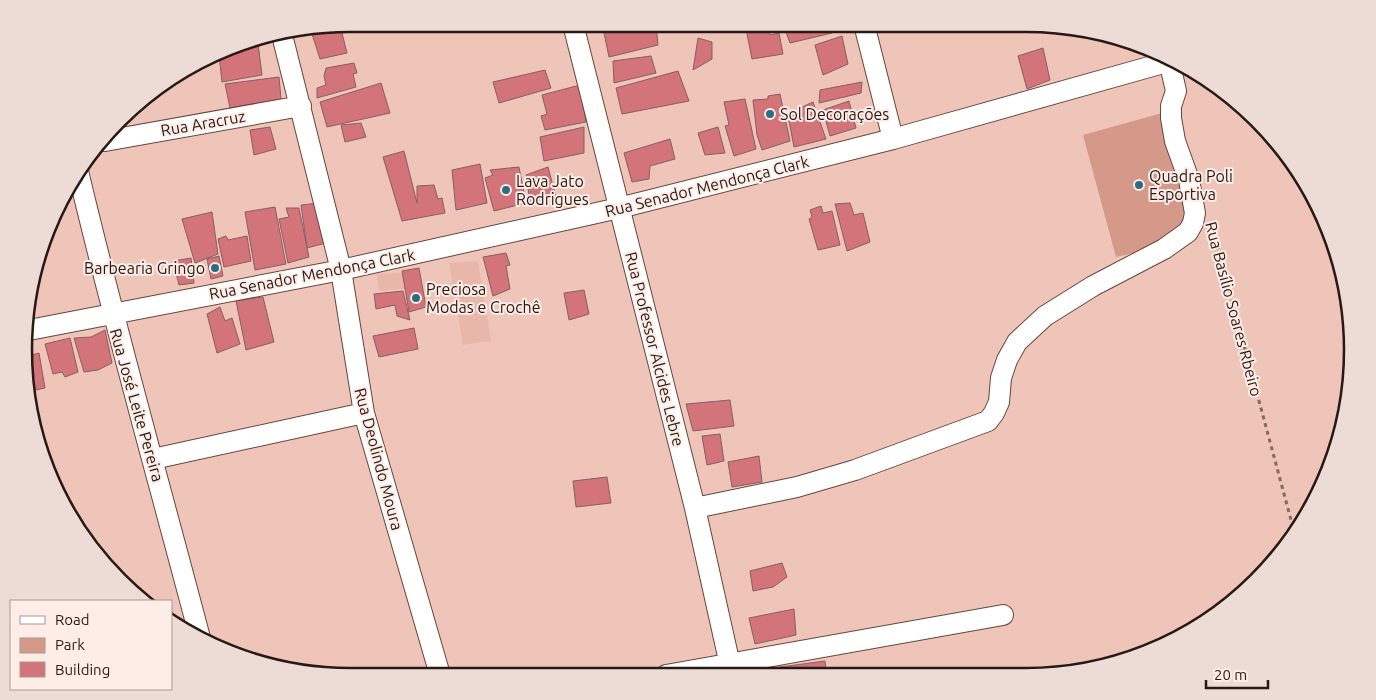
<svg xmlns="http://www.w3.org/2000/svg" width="1376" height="700" font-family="Ubuntu,sans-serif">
<rect width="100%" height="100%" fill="#f0c5b9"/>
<path fill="#e9b7a9" d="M478,261l13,80 -28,4 -14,-82z
M402,273l3,16 -26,2 -2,-17z"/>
<path fill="#d59989" d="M1162,113l32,122 -38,13 -40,9 -33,-122z"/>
<path fill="#d3737a" stroke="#875f61" d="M618,24h38l2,21 -49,12 -6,-29z
M745,24h23l2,11 9,-2 4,21 -31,5z
M783,24h47l2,9 -42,10z
M341,29l6,24 -27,6 -8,-25z
M842,36l6,28 -25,11 -8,-30z
M698,38l14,4v17l-19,11z
M258,43l4,32 -40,7 -3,-27 15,-8z
M1043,48l7,32 -23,9 -9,-33z
M651,56l5,17 -42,10 -1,-22z
M354,63l3,10 -4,1 3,13 -39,11v-10l9,-3 -2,-9 2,-8z
M545,70l6,18 -52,15 -6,-21z
M678,71l11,30 -67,13 -6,-26z
M279,77l2,22 -51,9 -5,-24z
M862,82l-1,11 -42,10 1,-13z
M381,83l9,30 -63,14 -7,-25z
M580,85l6,37 -41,8 -4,-14 6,-2 -5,-19z
M780,94l10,47 -28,9 -5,-15 -4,-35 15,-1v-3z
M745,99l11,50 -22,7 -9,-30 4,-1 -5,-23z
M849,101l7,27 -26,8 -7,-26z
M813,102l13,37 -32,8 -6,-31 14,-1 -2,-7z
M361,123l5,14 -21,5 -4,-17z
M270,127l6,22 -22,6 -4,-25z
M584,127v26l-40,8 -4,-24z
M718,127l7,26 -20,2 -7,-22z
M670,139l5,20 -25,7 -1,13 -17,3 -8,-29z
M404,151l13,52v-17l17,-1 4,14 4,-1 3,15 -43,8 -19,-64z
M480,164l7,39 -31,7 -4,-40z
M519,167l7,36 -32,8 -9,-33 8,-3 -3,-5z
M548,167l8,30 -26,5 -4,-27z
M319,203l7,40 -19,5 -6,-43z
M850,203l4,12 9,-2 7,29 -23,9 -12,-47z
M821,206l2,7 9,-2 8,34 -22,5 -9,-31 3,-2 -2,-7z
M275,207l11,57 -31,6 -10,-58z
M286,208h13l10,49 -21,6 -9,-44 10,-2z
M212,212l6,42 -23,9 -13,-44z
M226,236l2,4 19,-4 4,25 -27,6 -6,-28z
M506,253l4,12 -4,1 4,23 -17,7 -10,-39z
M219,256l4,20 -12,3 -4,-20z
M191,258l3,25 -15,2 -6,-24z
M419,268l7,39 -17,5 -7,-41z
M584,290l5,24 -20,6 -5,-27z
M403,291l7,29 -13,-4 -2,-11 -19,4 -2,-15z
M263,297l11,45 -28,8 -10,-49z
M220,307l5,14 7,-3 8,26 -23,9 -10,-39z
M414,328l4,21 -39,8 -6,-21z
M105,330l7,33 -14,7 -14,2 -10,-34 17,-1z
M70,338l8,34 -13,5 -3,-5 -9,2 -8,-30z
M39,353l6,35 -18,4 1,-36z
M730,400l4,26 -41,5 -7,-27z
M720,434l4,27 -17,4 -5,-29z
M759,456l3,26 -30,5 -4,-25z
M607,477l4,26 -35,4 -3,-26z
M782,563l5,14 -14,10 -20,4 -3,-20z
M794,609l2,26 -41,9 -6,-26z
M825,661l1,13h-67l-1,-4z"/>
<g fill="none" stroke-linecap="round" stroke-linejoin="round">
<defs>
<path id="street" d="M573,24l122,484 37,166
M864,24l29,115
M282,35l59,235 23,143 76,262
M105,141l196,-35
M78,171c37,157 81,311 122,467
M29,330l312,-60 278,-62 274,-69 281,-79
M153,459l211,-46
M695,508l102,-21 58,-17 133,-49 6,-8 5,-11 2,-24 6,-18 10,-18 28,-26 48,-30 71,-37 24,-17 5,-9 2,-10 -6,-33 -14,-39 -4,-23v-12l5,-15 -8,-35
M666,675l337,-60"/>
</defs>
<use href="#street" stroke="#69453b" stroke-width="22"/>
<path stroke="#866a62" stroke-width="3" stroke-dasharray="4 4" stroke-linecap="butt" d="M1213,230l81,301"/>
<use href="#street" stroke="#fff" stroke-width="20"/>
</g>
<g fill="#2a6f7f" stroke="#feece7" stroke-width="2">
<circle cx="770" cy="114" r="5"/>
<circle cx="1139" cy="185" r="5"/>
<circle cx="506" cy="190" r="5"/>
<circle cx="215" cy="268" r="5"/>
<circle cx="416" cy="298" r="5"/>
</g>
<g text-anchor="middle" stroke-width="4" stroke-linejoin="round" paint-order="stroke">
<g font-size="16" fill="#281914" stroke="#feece7" text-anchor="start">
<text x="780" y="120">Sol Decorações</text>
<text x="1149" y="182">Quadra Poli<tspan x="1149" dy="18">Esportiva</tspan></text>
<text x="516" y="187">Lava Jato<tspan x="516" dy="18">Rodrigues</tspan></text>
<text x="205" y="274" text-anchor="end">Barbearia Gringo</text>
<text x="426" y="295">Preciosa<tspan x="426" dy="18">Modas e Crochê</tspan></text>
</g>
<g font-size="16" fill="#281914" stroke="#feece7">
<text transform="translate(203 123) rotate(-10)" y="6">Rua Aracruz</text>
<text transform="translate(707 186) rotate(-14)" y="6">Rua Senador Mendonça Clark</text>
<text transform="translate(312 274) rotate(-11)" y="6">Rua Senador Mendonça Clark</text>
<text transform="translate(1234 309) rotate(75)" y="6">Rua Basílio Soares Rbeiro</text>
<text transform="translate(655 349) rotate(76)" y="6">Rua Professor Alcides Lebre</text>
<text transform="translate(137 405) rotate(74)" y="6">Rua José Leite Pereira</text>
<text transform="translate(379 459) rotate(75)" y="6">Rua Deolindo Moura</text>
</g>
</g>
<path d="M0 0H1376V700H0ZM350 32H1026A318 318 0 0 1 1344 350V350A318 318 0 0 1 1026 668H350A318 318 0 0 1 32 350V350A318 318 0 0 1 350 32Z" fill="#eddbd6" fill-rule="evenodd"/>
<path fill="none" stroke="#281914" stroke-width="2.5" d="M350 32H1026A318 318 0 0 1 1344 350V350A318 318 0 0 1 1026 668H350A318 318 0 0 1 32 350V350A318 318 0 0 1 350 32Z"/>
<rect x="10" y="600" width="162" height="90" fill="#feece7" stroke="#a89893"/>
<rect x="20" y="616" width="25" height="8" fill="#ffffff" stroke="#a89893"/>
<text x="55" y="625" font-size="15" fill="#281914">Road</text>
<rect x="20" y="638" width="25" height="15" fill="#d59989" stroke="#a89893"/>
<text x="55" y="650" font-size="15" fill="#281914">Park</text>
<rect x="20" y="662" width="25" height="15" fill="#d3737a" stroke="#a89893"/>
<text x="55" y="675" font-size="15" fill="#281914">Building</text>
<path d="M1206 680v8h62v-8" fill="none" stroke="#281914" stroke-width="2.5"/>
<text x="1214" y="680" font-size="15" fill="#281914" stroke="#feece7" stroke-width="4" paint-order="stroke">20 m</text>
</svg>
